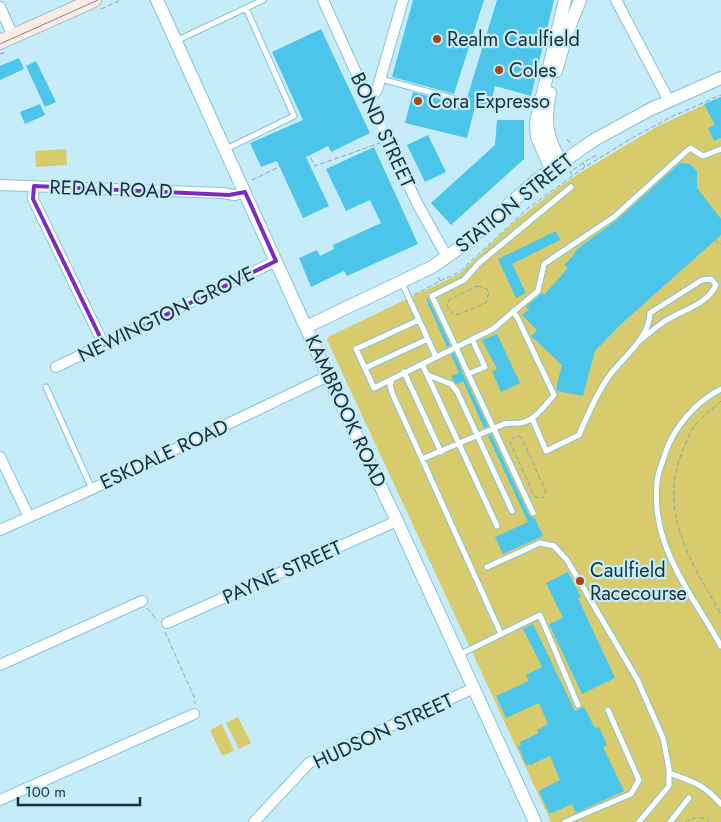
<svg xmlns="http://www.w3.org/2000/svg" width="721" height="822" font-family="Jost,sans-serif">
<rect width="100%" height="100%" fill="#c6ecfa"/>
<path fill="#d7cb6d" d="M721,97v725h-170l-224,-482 1,-3 131,-63 54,-51 42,-33 28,-19 75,-45z
M66,149l1,16 -31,2 -1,-16z
M238,717l13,26 -12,6 -13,-26z
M222,724l12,27 -12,5 -12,-26z"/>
<path fill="#4cc5ea" d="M413,0h71l-30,94 -62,-17z
M497,0h57l-23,96 -36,-10 -5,22 -14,-5 -9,35 -62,-15 8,-31 52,14 4,-1 1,-5 -3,-2z
M321,29l49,104 -39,19 -3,-6 -22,11 23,49 -26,12 -26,-57 -16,6 -11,-24 53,-23 -31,-68z
M19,58l5,11 -24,11v-14z
M36,61l20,41 -11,5 -19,-41z
M721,97v41l-7,3 -6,-13 7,-3 -11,-21z
M40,104l5,11 -20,9 -5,-12z
M497,120h27v39l-73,66 -20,-22 64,-58z
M428,135l18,37 -21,10 -18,-37z
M374,147l44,97 -71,32 -3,-5 -33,16 -12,-29 18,-8 3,6 14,-7 -1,-4 48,-22 -11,-23 -24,11 -20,-42z
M680,163l10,1 7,7v17l24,31v16l-102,91 -24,25 -12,45 -26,-5 -1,-3 6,-23 -31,-29 6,-6 -15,-15 7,-6 -3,-2 16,-14 2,2 24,-27 -4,-3 8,-8 5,-8 40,-29z
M556,231l4,9 -48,24 14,29 -10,5 -18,-39z
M428,298l22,47 -3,2 -21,-48z
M497,334l23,49 -19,9 -9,-21 5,-2 -15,-29z
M454,353l10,23 24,50 -4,2 -21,-47 -6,3 -4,-4 -2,-4 8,-3 -8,-18z
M491,434l38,81 5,4 1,-1 8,18 -40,18 -8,-17 33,-15 -40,-86z
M568,572l13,25 -3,1 37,80 -33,16 -33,-70 14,-6 -17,-35z
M533,624l42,87 9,-4 11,21 4,-1 8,18 -4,2 21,44 -48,22 -4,-9 -20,9h-3l-10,-21 2,-1 -1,-1 20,-10 -10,-24 -20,9 -1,-1 -3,1 -8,-19 3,-1 -1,-3 19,-9 -2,-3 11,-6 -9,-21 -33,15 -10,-22 33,-15 -3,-6 16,-8 -19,-38z"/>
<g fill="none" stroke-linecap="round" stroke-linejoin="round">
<defs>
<path id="service" d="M176,41l87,-41
M381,79l85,23
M226,149l68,-33 -48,-108
M402,283l34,74
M419,320l-63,29 18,39 119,-59 45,-38 6,-27 70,-47 76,-69 13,8 18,-7
M422,364l75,162
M365,368l63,-29
M404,372l37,80
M468,374l17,-7 -13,-28
M428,375l23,9 6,7 55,120
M392,379l-2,6 3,10 29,64 82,-35c6,-1 10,-1 16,-1 14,-1 25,-18 34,-28l-36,-76 -5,-8
M46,387l46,102
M721,389c-25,13 -47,37 -56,65 -2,7 -5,14 -7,21 -11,67 33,117 63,171
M532,418l14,33 33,-16c8,-19 16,-38 28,-56 14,-21 42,-39 43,-66l52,-33 9,-1 5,6c-8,19 -34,25 -51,36 -9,6 -18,14 -27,21
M422,459l79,175
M533,513l-101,-217 32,-16 15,-17 92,-76
M487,567l53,-24 14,3 13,14 70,119 26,59 6,30v18l-30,36
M459,655l81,-40 38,90
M669,773c25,9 34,11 52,31
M565,822l66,-28 8,-14 -31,-70
M670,822l19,-24"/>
<path id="pedestrian" d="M366,92l21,47"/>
<path id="minor" d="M323,0l40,88c4,7 10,9 14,2l26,-90
M616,0l53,101
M0,7l13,29
M387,139l30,64 30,54
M0,185l222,8 13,2 10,-3
M34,186l-1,13 71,146
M56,367l220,-106
M0,457l29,60
M0,530l92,-41 236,-113
M167,623l230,-102
M0,665l142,-64
M0,800l194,-86
M254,822l55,-59 165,-75"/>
<path id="tertiary" d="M157,0l171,376 69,145 138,301
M556,71l11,-38 13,-33
M550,93c-6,25 -4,47 12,69
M551,169l-14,-32 -1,-15 29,-122
M306,327l126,-60 26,-18 80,-70 56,-39 57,-31 70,-31"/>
<path id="secondary" d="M0,42l94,-42"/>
</defs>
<use href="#service" stroke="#84c3da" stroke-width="7"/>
<use href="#pedestrian" stroke="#84c3da" stroke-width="9"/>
<use href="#minor" stroke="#84c3da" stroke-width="12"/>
<use href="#tertiary" stroke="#84c3da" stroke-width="14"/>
<use href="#secondary" stroke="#84c3da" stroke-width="16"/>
<path stroke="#86a8b4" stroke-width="1" stroke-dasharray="5 2.5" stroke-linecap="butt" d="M101,9l20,-9
M0,54l4,-1
M567,139l3,4
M585,167l-2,-4 13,-8 2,3
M572,175l-2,-3 13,-9 -2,-2
M252,180l56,-27 7,13 65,-23
M714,240l7,4
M440,281l18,-8 69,-64 58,-42 47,-29 41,-22 48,-21
M477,286l10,3 2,4 -3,10 -24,10 -8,2 -7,-9 2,-6z
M414,295l26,-14 -2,-4
M721,401c-9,9 -20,16 -28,27 -5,7 -7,16 -11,24 -24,61 9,110 39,162
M518,436l4,2 24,54 -3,6 -8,-1 -1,-2 -24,-53 1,-3z
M147,608l10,12
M165,632l30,67v5
M685,822c9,-5 17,-7 24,0"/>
<use href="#service" stroke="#fff" stroke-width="5"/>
<use href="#pedestrian" stroke="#fff" stroke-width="8"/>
<use href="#minor" stroke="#fff" stroke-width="10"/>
<use href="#tertiary" stroke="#fff" stroke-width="12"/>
<use href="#secondary" stroke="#feeae2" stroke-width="14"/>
<path stroke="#70909c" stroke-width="1" d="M0,44l98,-44"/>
</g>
<path fill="none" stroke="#7b2cbf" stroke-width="4" stroke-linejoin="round" d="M34,186l195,9 16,-3 31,69 -172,84 -71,-146z"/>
<g fill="#aa4515" stroke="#c6ecfa" stroke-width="2">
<circle cx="437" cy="39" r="5"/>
<circle cx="499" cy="70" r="5"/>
<circle cx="418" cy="101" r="5"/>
<circle cx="580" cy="581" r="5"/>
</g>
<g text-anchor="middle" stroke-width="4.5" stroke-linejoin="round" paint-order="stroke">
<g font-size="20" fill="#163039" stroke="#c6ecfa" text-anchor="start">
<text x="447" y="46">Realm Caulfield</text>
<text x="509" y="77">Coles</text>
<text x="428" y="108">Cora Expresso</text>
<text x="590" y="577">Caulfield<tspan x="590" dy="23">Racecourse</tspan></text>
</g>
<g font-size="20" fill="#163039" stroke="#c6ecfa">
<text transform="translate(383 130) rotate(65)" y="7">BOND STREET</text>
<text transform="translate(111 189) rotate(2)" y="7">REDAN ROAD</text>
<text transform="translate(514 203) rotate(-39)" y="7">STATION STREET</text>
<text transform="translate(166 314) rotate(-26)" y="7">NEWINGTON GROVE</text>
<text transform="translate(346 411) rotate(65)" y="7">KAMBROOK ROAD</text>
<text transform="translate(164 454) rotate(-25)" y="7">ESKDALE ROAD</text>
<text transform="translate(282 572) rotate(-24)" y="7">PAYNE STREET</text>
<text transform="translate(383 731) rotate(-25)" y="7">HUDSON STREET</text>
</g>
</g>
<path d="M18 797v8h122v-8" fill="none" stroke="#163039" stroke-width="2.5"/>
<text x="25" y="797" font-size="15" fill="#163039" stroke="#c6ecfa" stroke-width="4" paint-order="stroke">100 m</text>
</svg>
